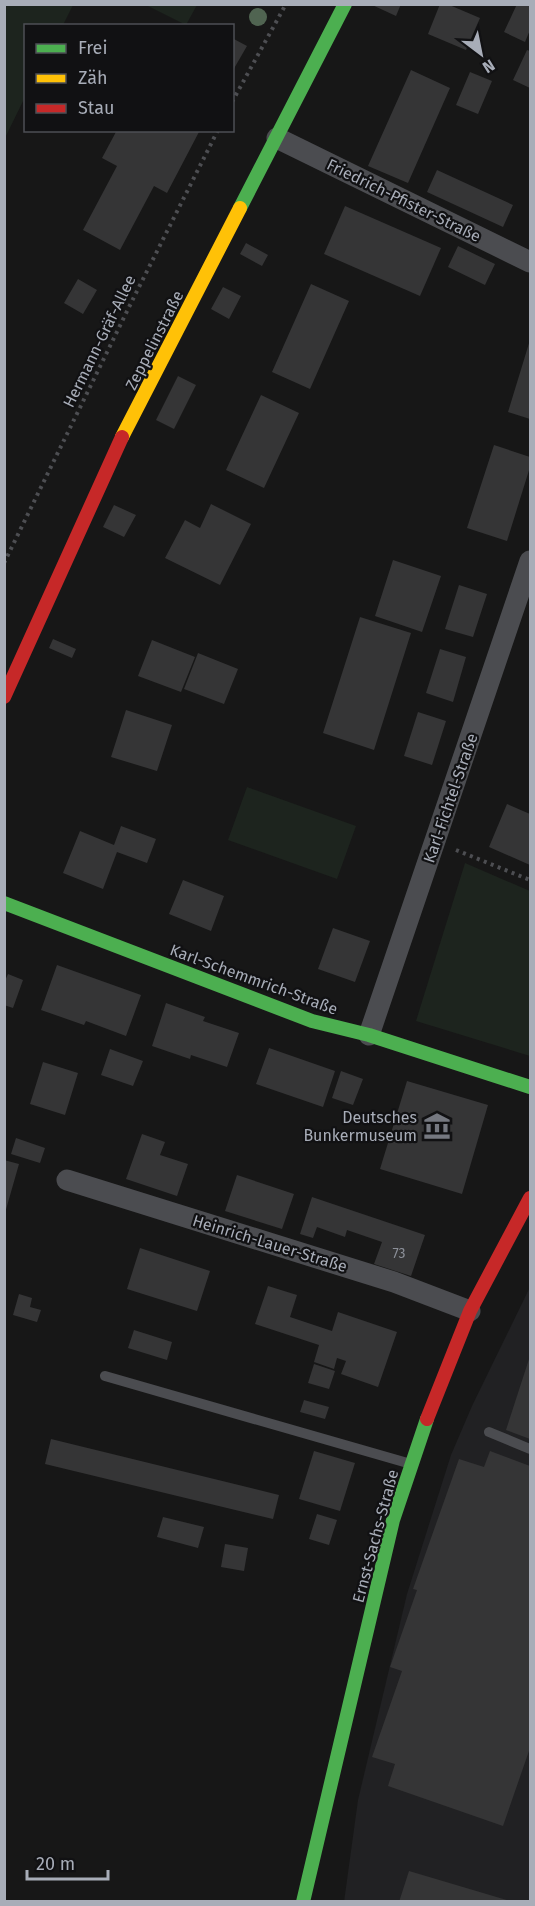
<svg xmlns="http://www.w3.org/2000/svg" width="535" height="1906" font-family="'Fira Sans',sans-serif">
<rect width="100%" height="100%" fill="#171717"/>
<path fill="#212123" d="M530,1287v614l-186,1 14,-102 49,-206 44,-139 21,-49z"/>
<path fill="#1d241e" d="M5,4l68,1 -10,20 -37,1 -1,71 -20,41z
M146,5h51l-11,20z
M247,787l109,39 -19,53 -109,-39z
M465,863l65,28v165l-114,-35z"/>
<path fill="#353536" d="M370,4h31l-5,12z
M440,4h7l33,14 -14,32 -38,-16z
M517,4l13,1v25l-5,12 -21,-10z
M232,38l15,8 -15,26z
M527,50l3,1v37l-17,-8z
M411,70l39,18 -42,95 -40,-17z
M470,72l22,9 -14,33 -22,-9z
M117,130h83l-33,63 -13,-7 -34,64 -37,-20 34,-64 -15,-8z
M437,170l76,35 -10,22 -76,-35z
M345,206l96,42 -21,48 -96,-42z
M246,243l22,12 -6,11 -22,-12z
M458,246l37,18 -10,21 -37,-18z
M78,279l19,11 -14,24 -19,-11z
M311,284l38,17 -39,88 -38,-17z
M223,287l18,9 -12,23 -18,-10z
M530,340v79l-22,-7z
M178,376l18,9 -22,44 -18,-9z
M261,395l38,18 -35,75 -38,-18z
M494,445l36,12v10l-23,74 -40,-13z
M211,504l40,20 -31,61 -55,-27 20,-38 15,8z
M114,505l22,10 -12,22 -21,-10z
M393,560l48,16 -19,56 -47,-16z
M459,585l28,9 -14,43 -28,-8z
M360,617l51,16 -37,117 -51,-17z
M53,639l23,10 -4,9 -23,-10z
M152,640l43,17 -14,35 -43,-16z
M440,649l26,8 -13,45 -27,-9z
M198,653l40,16 -14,35 -40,-15z
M126,710l46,15 -15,46 -46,-14z
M418,712l28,9 -14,44 -28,-9z
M507,804l23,10v51l-41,-18z
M121,826l35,13 -9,24 -30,-11 -14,37 -40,-16 17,-42 34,14z
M183,880l41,16 -13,35 -42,-17z
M333,928l37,13 -15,41 -37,-13z
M57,965l84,30 -15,41 -40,-15 -2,4 -43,-15z
M8,974l15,6 -10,28 -9,-3v-22z
M166,1003l39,14 -2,4 36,12 -12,34 -36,-12 -1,4 -38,-13z
M269,1048l66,23 -12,36 -67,-23z
M110,1049l33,12 -10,25 -32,-11z
M43,1062l35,11 -13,42 -35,-11z
M341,1071l22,8 -10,26 -21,-7z
M407,1081l81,24 -26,89 -82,-25z
M142,1134l23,8 -5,13 28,9 -11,32 -51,-17z
M16,1138l29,10 -5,15 -29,-9z
M4,1160l15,4 -14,49h-1z
M237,1175l57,19 -12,35 -57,-18z
M312,1197l113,38 -14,41 -37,-12 8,-22 -35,-12 -2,7 -28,-10 -4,11 -13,-4z
M140,1248l70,23 -13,40 -70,-22z
M268,1286l29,9 -7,22 42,14 6,-19 59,20 -19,55 -37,-13 5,-13 -9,-3 -3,11 -20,-7 5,-17 -64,-21z
M19,1294l13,4 -2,9 11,3 -4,12 -24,-7z
M134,1330l38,12 -5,18 -39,-12z
M530,1356v83l-24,-9z
M314,1364l21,7 -6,18 -21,-6z
M304,1400l25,7 -4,12 -25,-7z
M51,1439l228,56 -6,24 -228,-55z
M314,1451l41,12 -15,48 -41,-12z
M490,1451l40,15v282l-27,78 -115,-40 7,-22 -23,-7 30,-86 -12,-4 27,-77 -4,-1 46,-130 25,8z
M317,1514l20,6 -8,25 -20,-6z
M163,1517l41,10 -6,21 -41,-11z
M225,1544l23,4 -4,23 -23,-4z
M409,1871l101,30v1h-111z"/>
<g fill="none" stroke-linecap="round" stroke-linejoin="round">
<path stroke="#4d4e52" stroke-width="4" stroke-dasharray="3 4.5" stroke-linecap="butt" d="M232,102l54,-98
M4,563l130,-266 84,-167
M456,850l74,30"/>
<path stroke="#4b4c50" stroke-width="10" d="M105,1376l306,88
M489,1432l41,17"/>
<path stroke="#4b4c50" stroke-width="21" d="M277,138l253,124
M369,1035l161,-474
M67,1180l327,102 76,29"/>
<path stroke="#4caf50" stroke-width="14" d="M240,208l105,-204
M4,903l308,118 57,14 161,52
M303,1902l90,-382 34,-101"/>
<path stroke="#ffc107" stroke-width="14" d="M122,437l118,-229"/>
<path stroke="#c62828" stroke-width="14" d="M4,697l118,-260
M427,1419l43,-108 60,-113"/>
</g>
<circle fill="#506451" cx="258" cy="17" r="9"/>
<defs>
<symbol id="museum-bare" viewBox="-9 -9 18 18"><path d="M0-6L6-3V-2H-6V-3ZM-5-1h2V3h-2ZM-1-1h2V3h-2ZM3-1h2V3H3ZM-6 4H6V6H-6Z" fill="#757880" stroke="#111113" stroke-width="2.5" paint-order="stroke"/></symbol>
</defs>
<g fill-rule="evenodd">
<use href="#museum-bare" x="418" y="1107" width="38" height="38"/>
</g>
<g text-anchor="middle" stroke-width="4.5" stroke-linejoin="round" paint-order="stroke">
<g font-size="14" fill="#8b8f98">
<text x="399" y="1258">73</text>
</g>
<g font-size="16" fill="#a8adb8" stroke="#111113">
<text transform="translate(404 200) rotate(26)" y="6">Friedrich-Pfister-Straße</text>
<text transform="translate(154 340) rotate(-63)" y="6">Zeppelinstraße</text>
<text transform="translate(99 341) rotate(-64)" y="6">Hermann-Gräf-Allee</text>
<text transform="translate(450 798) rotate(-71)" y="6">Karl-Fichtel-Straße</text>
<text transform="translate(254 979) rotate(20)" y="6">Karl-Schemmrich-Straße</text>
<text transform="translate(270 1243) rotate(17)" y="6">Heinrich-Lauer-Straße</text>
<text transform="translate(375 1536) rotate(-75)" y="6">Ernst-Sachs-Straße</text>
</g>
<g font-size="16" fill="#a8adb8" stroke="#111113" text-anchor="end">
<text x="417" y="1123">Deutsches<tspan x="417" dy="18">Bunkermuseum</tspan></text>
</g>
</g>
<rect width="535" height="1906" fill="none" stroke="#a8adb8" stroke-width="12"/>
<rect x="24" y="24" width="210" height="108" fill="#111113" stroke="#4d4f55" stroke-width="1.5"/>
<rect x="36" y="44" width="30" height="9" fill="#4caf50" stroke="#4d4f55" stroke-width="1.5"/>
<text x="78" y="54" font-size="18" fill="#a8adb8">Frei</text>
<rect x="36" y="74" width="30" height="9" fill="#ffc107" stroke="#4d4f55" stroke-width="1.5"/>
<text x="78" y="84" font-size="18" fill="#a8adb8">Zäh</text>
<rect x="36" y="104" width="30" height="9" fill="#c62828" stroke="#4d4f55" stroke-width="1.5"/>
<text x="78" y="114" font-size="18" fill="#a8adb8">Stau</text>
<g transform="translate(481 54) rotate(148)" stroke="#111113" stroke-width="4.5" paint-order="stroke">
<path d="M0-4.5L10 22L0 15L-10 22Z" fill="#a8adb8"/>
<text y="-9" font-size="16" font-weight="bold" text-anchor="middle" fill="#a8adb8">N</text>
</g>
<path d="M27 1870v9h81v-9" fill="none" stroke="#a8adb8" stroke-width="3"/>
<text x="36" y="1870" font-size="18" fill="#a8adb8" stroke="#111113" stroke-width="4.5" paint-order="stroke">20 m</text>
</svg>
